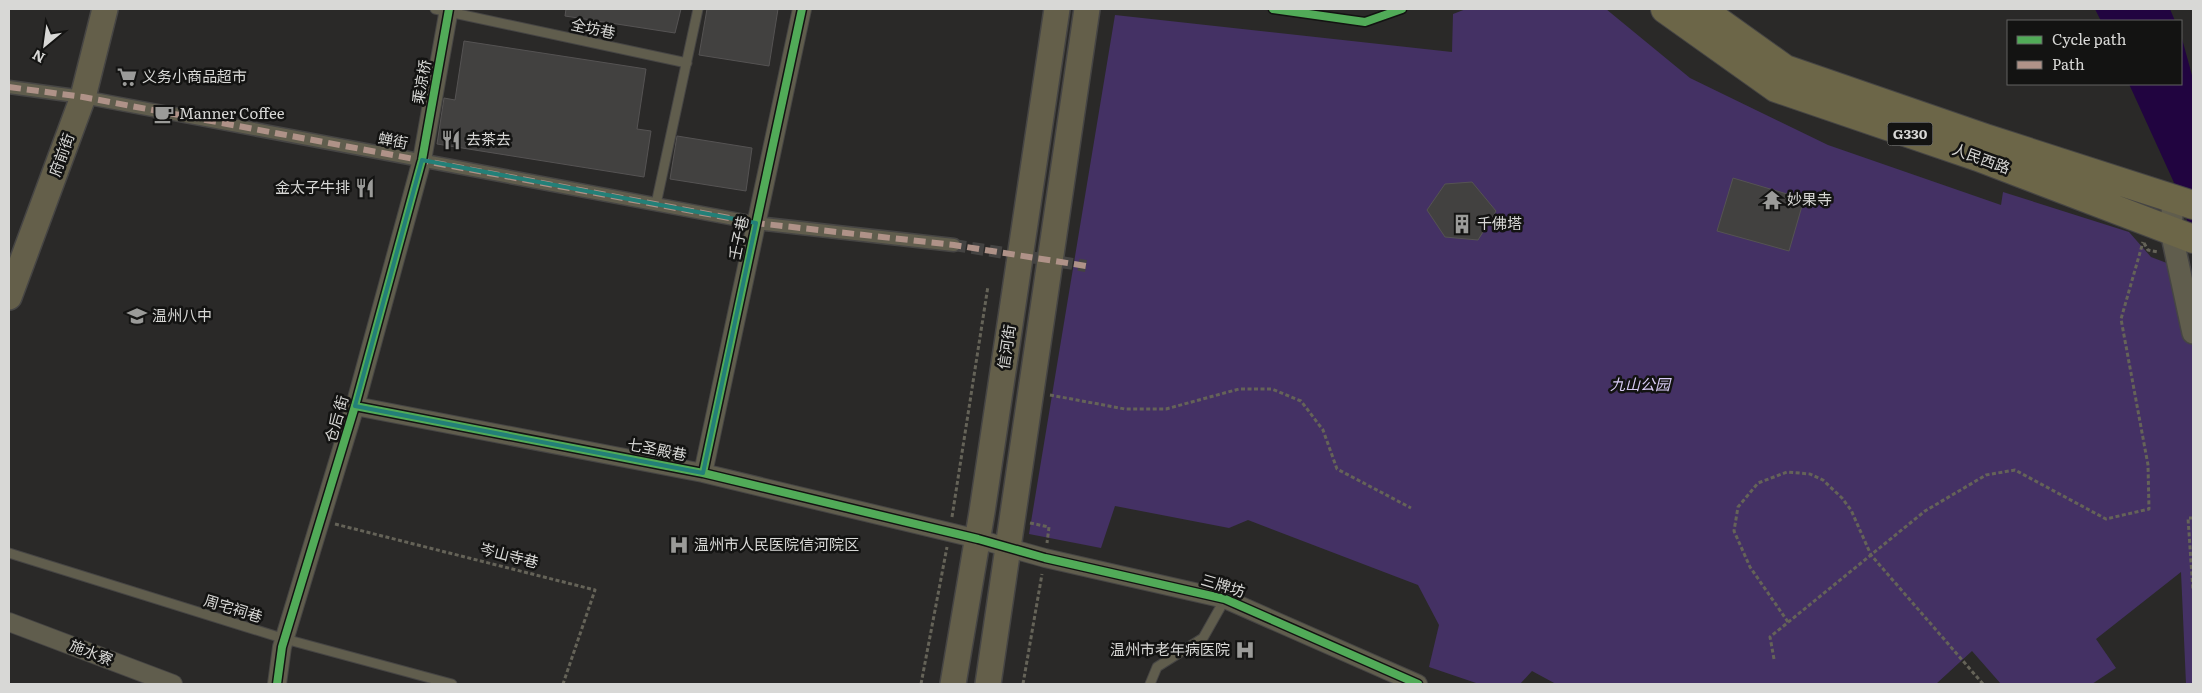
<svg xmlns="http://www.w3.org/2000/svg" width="2202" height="693" font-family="Literata,'Noto Sans SC',serif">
<rect width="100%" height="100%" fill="#2a2928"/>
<path fill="#443164" d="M1466,9h140l84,69 138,67 173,60 2,-13 126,40 22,25 42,16v411h-7l-5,-112 -85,67 20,29 -24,16h-91l-29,-33 -36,33h-380l-24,-13 -12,13h-41l-50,-17 10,-42 -21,-40 -170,-65 -19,8 -114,-22 -14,42 -72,-14 86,-519 337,37 1,-38z"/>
<path fill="#210440" d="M2095,9h75l5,12h-74z
M2181,35l12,44v159l-17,-51 -47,-103h52z"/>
<path fill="#424140" stroke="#555353" d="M566,9h115l-6,24 -110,-17z
M707,9h71l-9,57 -70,-11z
M464,41l182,28 -9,60 14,2 -7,46 -207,-33 7,-46 11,2z
M677,136l75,12 -6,43 -76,-12z
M1733,178l71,21 -15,52 -72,-20z
M1472,182l24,29 -18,29 -33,-3 -18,-27 18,-26z"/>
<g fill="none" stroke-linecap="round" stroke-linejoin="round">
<path stroke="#444342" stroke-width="12" stroke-dasharray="12 6" stroke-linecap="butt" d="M954,245l132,21"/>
<defs>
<path id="service" d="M435,9l252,54
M656,204l42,-195
M9,553l276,86 167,45
M1150,684l7,-17 46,-29 22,-39"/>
<path id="pedestrian" d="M9,87l74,10 673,126 198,22"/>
<path id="minor" d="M355,406l348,67 275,66 67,19 180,41 193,85
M703,473l99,-464
M9,622l164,62
M277,684l5,-37 73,-241 67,-246 27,-151"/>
<path id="tertiary" d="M2173,198l-2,33 22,102"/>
<path id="secondary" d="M9,297l74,-200 22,-88
M953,684l29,-172 75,-503
M988,684l99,-675"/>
<path id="trunk" d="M1665,9l111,79 202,69 215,82
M1701,9l84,60 200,69 208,67"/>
</defs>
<use href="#service" stroke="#464544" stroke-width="11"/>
<use href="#pedestrian" stroke="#464544" stroke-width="15"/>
<use href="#minor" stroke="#464544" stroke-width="20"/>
<use href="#tertiary" stroke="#464544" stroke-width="24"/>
<use href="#secondary" stroke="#464544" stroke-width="28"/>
<use href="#trunk" stroke="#464544" stroke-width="30"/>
<path stroke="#656358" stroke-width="3" stroke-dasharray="4 2.5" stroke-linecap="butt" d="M2144,243l4,7 10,2
M1050,395l75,14h41l73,-20h33l29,12 22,29 14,39 74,39
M952,517l36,-231
M2193,518h-5l5,73
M1030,523l19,4 -2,16
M335,524l260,66 -32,94
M1788,622l-38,-55 -16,-36 4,-24 20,-24 29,-11 23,2 13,6 19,18 9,12 20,45 112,129
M1774,659l-4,-22 155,-126 61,-36 29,-5 91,49 43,-10 -1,-44 -27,-146 22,-77
M921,684l26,-137
M1023,684l19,-110"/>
<use href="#service" stroke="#605d4d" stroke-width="9"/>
<use href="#pedestrian" stroke="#605d4d" stroke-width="12"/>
<use href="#minor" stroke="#605d4d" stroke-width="18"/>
<use href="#tertiary" stroke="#605d4d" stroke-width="21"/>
<use href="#secondary" stroke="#645f4a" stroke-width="25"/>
<use href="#trunk" stroke="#6c6648" stroke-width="28"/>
<path stroke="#af9288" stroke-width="6" stroke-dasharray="12 6" stroke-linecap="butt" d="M9,87l74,10 673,126 198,22 132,21"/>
<defs>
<path id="cycleway" d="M1273,9l92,13 37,-13
M355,406l348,67 275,66 67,19 180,41 193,85
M703,473l99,-464
M277,684l5,-37 73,-241 67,-246 27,-151"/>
</defs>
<use href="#cycleway" stroke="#131312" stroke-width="11"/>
<use href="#cycleway" stroke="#51ab58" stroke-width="8"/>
</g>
<path fill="none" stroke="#238078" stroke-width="4" stroke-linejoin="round" d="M422,160l334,63 -53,250 -348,-67z"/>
<defs>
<symbol id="supermarket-bare" viewBox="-9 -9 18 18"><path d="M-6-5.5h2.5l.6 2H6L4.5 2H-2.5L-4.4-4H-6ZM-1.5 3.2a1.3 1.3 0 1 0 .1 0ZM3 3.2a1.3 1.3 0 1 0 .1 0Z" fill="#9b9b99" stroke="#131312" stroke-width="2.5" paint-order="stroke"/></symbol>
<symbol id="cafe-bare" viewBox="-9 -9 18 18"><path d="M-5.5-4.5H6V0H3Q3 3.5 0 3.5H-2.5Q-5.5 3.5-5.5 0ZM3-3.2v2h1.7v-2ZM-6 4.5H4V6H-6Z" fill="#9b9b99" stroke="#131312" stroke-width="2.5" paint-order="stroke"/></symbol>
<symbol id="restaurant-bare" viewBox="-9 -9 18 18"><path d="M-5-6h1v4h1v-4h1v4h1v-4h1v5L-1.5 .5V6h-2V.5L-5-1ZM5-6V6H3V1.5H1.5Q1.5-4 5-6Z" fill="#9b9b99" stroke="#131312" stroke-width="2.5" paint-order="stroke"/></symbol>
<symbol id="temple-bare" viewBox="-9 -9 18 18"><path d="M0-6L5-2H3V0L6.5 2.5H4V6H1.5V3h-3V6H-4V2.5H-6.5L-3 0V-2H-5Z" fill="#9b9b99" stroke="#131312" stroke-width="2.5" paint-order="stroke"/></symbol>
<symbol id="building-bare" viewBox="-9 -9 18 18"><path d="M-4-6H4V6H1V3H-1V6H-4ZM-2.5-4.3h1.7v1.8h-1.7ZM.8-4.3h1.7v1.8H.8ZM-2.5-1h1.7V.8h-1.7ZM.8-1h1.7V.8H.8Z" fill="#9b9b99" stroke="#131312" stroke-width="2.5" paint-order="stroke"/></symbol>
<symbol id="school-bare" viewBox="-9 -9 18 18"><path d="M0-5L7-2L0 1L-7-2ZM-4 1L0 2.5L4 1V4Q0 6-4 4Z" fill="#9b9b99" stroke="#131312" stroke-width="2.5" paint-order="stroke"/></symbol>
<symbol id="hospital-bare" viewBox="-9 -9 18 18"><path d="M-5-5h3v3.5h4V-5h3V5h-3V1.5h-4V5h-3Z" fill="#9b9b99" stroke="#131312" stroke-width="2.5" paint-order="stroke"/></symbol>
</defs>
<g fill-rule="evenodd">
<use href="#supermarket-bare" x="113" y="63" width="28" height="28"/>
<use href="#cafe-bare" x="150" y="100" width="28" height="28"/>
<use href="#restaurant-bare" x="437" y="126" width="28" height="28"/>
<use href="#restaurant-bare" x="351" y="174" width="28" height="28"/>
<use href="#temple-bare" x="1758" y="186" width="28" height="28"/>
<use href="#building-bare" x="1448" y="210" width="28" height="28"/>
<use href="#school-bare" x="123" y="302" width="28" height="28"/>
<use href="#hospital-bare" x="665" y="531" width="28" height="28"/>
<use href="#hospital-bare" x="1231" y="636" width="28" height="28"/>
</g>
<g text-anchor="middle" stroke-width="5" stroke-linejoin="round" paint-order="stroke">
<rect fill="#131312" stroke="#9d9d9b" stroke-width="1" x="1887.5" y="122.5" width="45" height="23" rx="4"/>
<g font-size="14" font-weight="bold" fill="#d8d8d6">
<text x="1910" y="139">G330</text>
</g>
<g font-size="15" fill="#d8d8d6" stroke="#131312">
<text transform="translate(593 29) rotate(12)" y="5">全坊巷</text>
<text transform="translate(422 82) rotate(-80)" y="5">乘凉桥</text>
<text transform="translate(393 141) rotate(11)" y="5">蝉街</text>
<text transform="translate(62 155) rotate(-70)" y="5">府前街</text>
<text transform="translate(1981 159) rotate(20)" y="5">人民西路</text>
<text transform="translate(739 238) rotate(-78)" y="5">壬子巷</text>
<text transform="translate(1007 347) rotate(-81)" y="5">信河街</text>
<text transform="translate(337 419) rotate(-74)" y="5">仓后 街</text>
<text transform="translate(657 450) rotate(11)" y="5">七圣殿巷</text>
<text transform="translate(509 556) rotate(14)" y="5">岑山寺巷</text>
<text transform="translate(1223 586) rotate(17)" y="5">三牌坊</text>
<text transform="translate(233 609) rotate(17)" y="5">周宅祠巷</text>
<text transform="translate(91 653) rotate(21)" y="5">施水寮</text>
</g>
<g font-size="15" fill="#d8d8d6" stroke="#131312" text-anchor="start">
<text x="142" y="82">义务小商品超市</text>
<text x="179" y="119">Manner Coffee</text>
<text x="466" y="145">去茶去</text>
<text x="350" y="193" text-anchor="end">金太子牛排</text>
<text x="1787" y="205">妙果寺</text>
<text x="1477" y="229">千佛塔</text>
<text x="152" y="321">温州八中</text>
<text x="694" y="550">温州市人民医院信河院区</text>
<text x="1230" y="655" text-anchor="end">温州市老年病医院</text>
</g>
<g font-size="15" font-style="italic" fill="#d9ccf5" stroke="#131312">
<text x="1640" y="390">九山公园</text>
</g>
</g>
<rect width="2202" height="693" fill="none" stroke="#d8d8d6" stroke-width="20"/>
<rect x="2007" y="20" width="175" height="65" fill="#131312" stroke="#626260"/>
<rect x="2017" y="36" width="25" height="8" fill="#51ab58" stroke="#626260"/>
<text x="2052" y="45" font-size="15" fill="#d8d8d6">Cycle path</text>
<rect x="2017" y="61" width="25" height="8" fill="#af9288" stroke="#626260"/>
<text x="2052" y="70" font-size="15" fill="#d8d8d6">Path</text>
<g transform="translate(45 45) rotate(209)" stroke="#131312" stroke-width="4" paint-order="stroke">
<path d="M0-4L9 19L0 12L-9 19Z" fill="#d8d8d6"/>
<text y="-8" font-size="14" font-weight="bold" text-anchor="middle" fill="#d8d8d6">N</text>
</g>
</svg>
